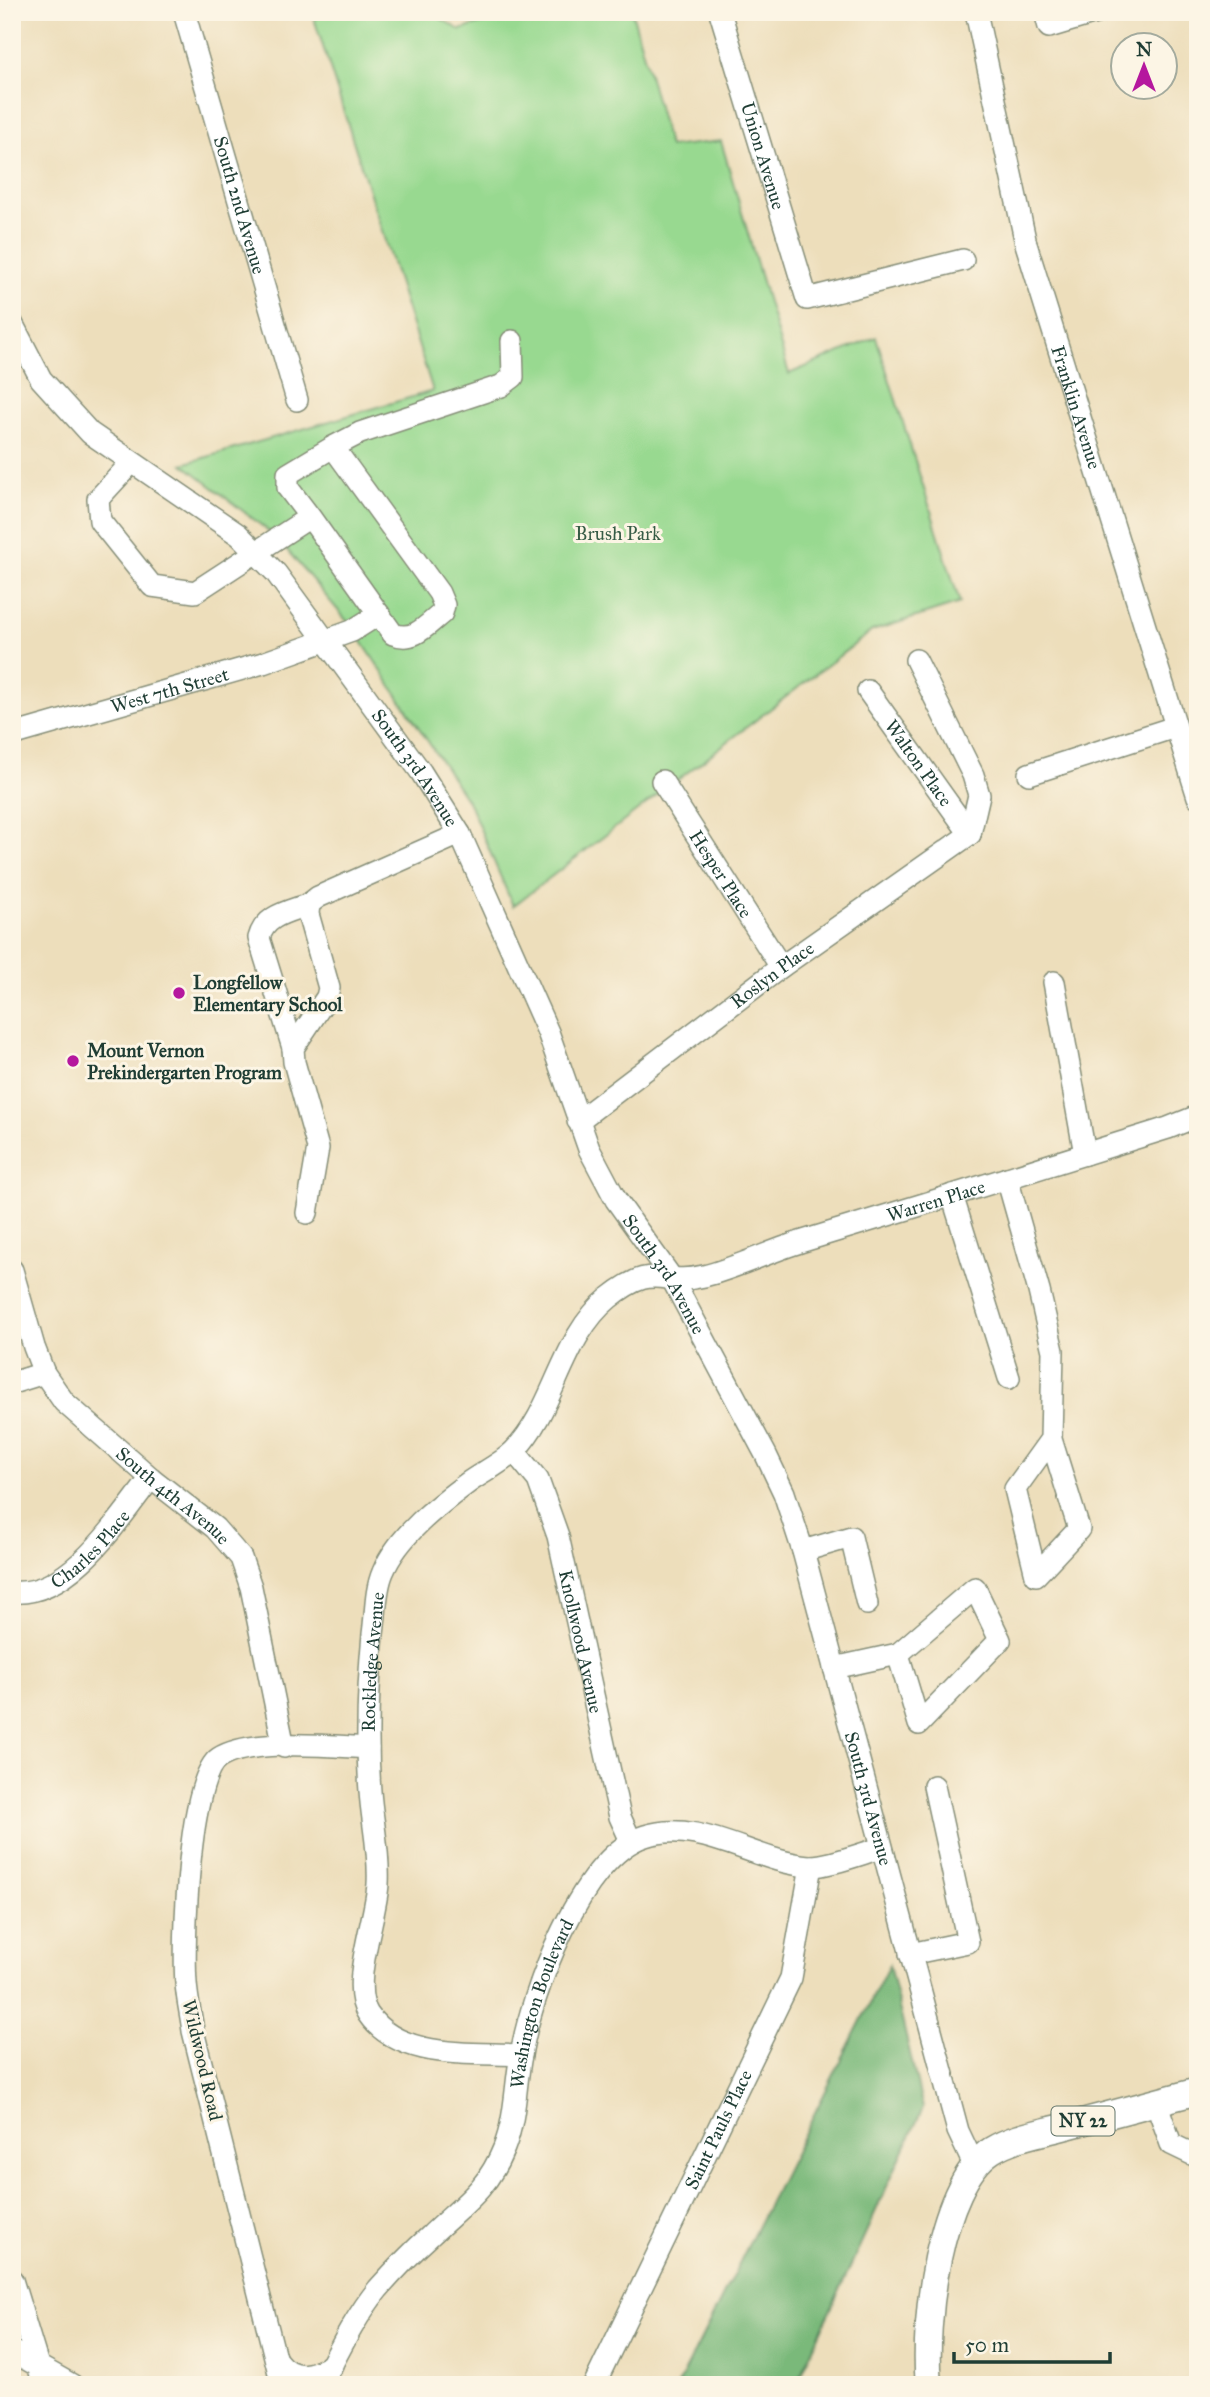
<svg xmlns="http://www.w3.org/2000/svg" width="1210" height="2397" font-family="'IM FELL Great Primer',serif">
<rect width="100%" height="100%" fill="#fcf5e5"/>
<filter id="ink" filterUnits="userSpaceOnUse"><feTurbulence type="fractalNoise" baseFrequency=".0143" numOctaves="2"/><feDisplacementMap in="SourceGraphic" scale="14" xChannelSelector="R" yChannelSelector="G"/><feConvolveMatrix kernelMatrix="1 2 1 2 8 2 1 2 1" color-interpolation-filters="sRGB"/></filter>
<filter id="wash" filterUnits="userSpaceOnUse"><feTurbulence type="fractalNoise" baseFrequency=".00686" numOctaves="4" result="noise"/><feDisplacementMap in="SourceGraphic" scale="28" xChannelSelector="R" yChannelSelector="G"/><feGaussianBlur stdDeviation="1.57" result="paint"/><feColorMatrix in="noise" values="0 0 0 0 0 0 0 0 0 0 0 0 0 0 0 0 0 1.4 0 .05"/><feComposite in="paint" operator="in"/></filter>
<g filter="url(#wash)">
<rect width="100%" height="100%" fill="#eddebb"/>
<path fill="#98d990" stroke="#5c8b62" stroke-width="2" d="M312,12h118l30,18 59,-18h113l37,135 52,-6 68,233 87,-37 84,266 -88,28 -359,275 -43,-101 -117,-177 -77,-91 -93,-73 250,-73z"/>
<path fill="#7ab97a" stroke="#4c7b57" stroke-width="2" d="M889,1965l34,143 -127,277h-118z"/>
</g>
<g filter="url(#ink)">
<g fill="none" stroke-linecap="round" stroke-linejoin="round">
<defs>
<g id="minor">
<path id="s1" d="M184,12l113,388"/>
<path id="s2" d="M720,12l87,287 156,-39"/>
<path id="s3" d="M976,12l50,232 172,553"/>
<path d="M1045,12l4,15 50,-15"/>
<path id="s4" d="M12,323l29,56 49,54 149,102 37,38 145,199 39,62 88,198 41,117 27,51 55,77 95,178 18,38 19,58 155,580 16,34"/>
<path d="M333,447l27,-14 141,-47 12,-9 -1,-36"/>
<path d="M131,463l-33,36 2,22 52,65 43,6 115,-75 83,117c21,8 33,-8 49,-21l2,-8 -5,-12 -106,-146 -45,27v14l22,29"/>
<path d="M916,660l57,115 6,20 -9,39"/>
<path id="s5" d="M868,691l102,143"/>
<path id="s6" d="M12,735l251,-72 89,-32 27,-17"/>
<path d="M1029,774l146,-47"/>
<path id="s7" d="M662,781l119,186"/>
<path d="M1054,982l31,172"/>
<path d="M293,1048l-34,-110c6,-23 29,-26 50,-34"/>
<path id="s8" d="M578,1121l203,-154 189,-133"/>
<path d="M1007,1178l32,113 14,60 -2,88 28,90 -43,46 -21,-86 36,-50"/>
<path d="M952,1195l57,183"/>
<path d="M307,1213l11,-65 -24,-86 -1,-14 34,-51 2,-9 -21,-74 1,-10 9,-7 142,-63"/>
<path id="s9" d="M12,1270l22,77 10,26 20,29 87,76 64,50 26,30 10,29 33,160"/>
<path d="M12,1383l32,-10"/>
<path id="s10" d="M514,1451l24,29 20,56 62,281 11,24"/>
<path d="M803,1551l48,-14 16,67"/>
<path id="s11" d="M12,1592c58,6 108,-75 139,-114"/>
<path d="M834,1668l64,-14 77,-66 25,52 -81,84 -21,-70"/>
<path d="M910,1954l58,-12 -34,-156"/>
<path id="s12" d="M521,2055c-50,-3 -122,5 -153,-41 -19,-28 8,-95 10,-130 2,-32 -6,-62 -8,-93 -4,-53 -2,-105 3,-157 3,-20 2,-44 10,-62 15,-36 55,-67 86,-90 14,-10 33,-19 45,-31 42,-43 47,-114 95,-153 47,-38 50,-11 95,-22 32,-8 64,-24 96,-34 123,-37 245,-76 368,-114l30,-12"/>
<path d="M1156,2102l15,42 27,13"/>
<path d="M12,2280l32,105"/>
<path d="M12,2351l60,34"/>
<path d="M277,2361c15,20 35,15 55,4"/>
<path d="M282,2385l-89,-354c-2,-16 -6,-32 -7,-48 -3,-38 2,-205 33,-225 31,-20 111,-12 149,-10"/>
<path id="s13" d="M321,2385c17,-32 34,-68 57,-96 16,-18 34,-37 52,-53 31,-30 57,-45 74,-88 12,-30 11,-62 17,-93 10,-61 60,-199 124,-219 55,-18 110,26 164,30 18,1 54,-13 72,-18"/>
<path id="s14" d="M594,2385l197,-407 20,-112"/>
</g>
<path id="major" d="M929,2385c-6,-60 9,-200 63,-235 21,-13 48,-17 71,-23 45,-12 90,-24 135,-36"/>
</defs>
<use href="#minor" stroke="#868e78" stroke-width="24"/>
<use href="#major" stroke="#868e78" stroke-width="29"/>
<use href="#minor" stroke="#fff" stroke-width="21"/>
<use href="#major" stroke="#fff" stroke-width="26"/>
</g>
</g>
<g fill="#b5179e" stroke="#fcf5e5" stroke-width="2.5">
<circle cx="179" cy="993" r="7"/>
<circle cx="73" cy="1061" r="7"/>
</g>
<g text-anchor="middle" stroke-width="6" stroke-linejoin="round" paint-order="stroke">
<rect fill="#fcf5e5" stroke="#617469" stroke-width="2" x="1051.5" y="2106.5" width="63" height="29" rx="5"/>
<g font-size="18" font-weight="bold" fill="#1f3d34">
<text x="1083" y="2127">NY 22</text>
</g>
<g font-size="19" fill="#1f3d34" stroke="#fcf5e5">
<text dy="7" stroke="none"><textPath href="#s2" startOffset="150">Union Avenue</textPath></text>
<text dy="7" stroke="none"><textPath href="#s1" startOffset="201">South 2nd Avenue</textPath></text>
<text dy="7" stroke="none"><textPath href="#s3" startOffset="408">Franklin Avenue</textPath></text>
<text dy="7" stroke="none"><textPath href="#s6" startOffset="164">West 7th Street</textPath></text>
<text dy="7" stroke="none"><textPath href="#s5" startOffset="88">Walton Place</textPath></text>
<text dy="7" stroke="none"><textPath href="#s4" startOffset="609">South 3rd Avenue</textPath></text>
<text dy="7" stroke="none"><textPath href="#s7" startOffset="110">Hesper Place</textPath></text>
<text dy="7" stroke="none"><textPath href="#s8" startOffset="243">Roslyn Place</textPath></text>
<text dy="7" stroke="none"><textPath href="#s12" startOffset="1318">Warren Place</textPath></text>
<text dy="7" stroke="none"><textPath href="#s4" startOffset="1176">South 3rd Avenue</textPath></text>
<text dy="7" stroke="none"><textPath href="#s9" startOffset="287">South 4th Avenue</textPath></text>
<text dy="7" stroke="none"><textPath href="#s11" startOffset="93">Charles Place</textPath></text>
<text dy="7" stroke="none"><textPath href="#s10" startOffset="205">Knollwood Avenue</textPath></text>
<text dy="7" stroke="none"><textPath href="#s12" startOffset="520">Rockledge Avenue</textPath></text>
<text dy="7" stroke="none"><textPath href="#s4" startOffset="1743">South 3rd Avenue</textPath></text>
<text dy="7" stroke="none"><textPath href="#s13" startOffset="452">Washington Boulevard</textPath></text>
<text transform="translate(203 2060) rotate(77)" y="7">Wildwood Road</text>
<text dy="7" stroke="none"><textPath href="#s14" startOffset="284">Saint Pauls Place</textPath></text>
</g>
<g font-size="19" fill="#375c46" stroke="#fcf5e5">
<text x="618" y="540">Brush Park</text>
</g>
<g font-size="19" font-weight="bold" fill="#1f3d34" stroke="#fcf5e5" text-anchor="start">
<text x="193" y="989">Longfellow<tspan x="193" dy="22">Elementary School</tspan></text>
<text x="87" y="1057">Mount Vernon<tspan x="87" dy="22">Prekindergarten Program</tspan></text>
</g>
</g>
<rect width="1210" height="2397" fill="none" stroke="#fcf5e5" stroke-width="42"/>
<g transform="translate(1144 66)"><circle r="33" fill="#fcf5e5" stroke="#a4ab9e" stroke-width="2"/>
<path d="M0-5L12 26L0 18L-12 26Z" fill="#b5179e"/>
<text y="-10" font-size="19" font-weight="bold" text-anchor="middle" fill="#1f3d34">N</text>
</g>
<path d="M954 2352v10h156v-10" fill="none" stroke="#1f3d34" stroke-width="3.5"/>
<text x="965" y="2352" font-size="21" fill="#1f3d34" stroke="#fcf5e5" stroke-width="5" paint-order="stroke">50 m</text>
</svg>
